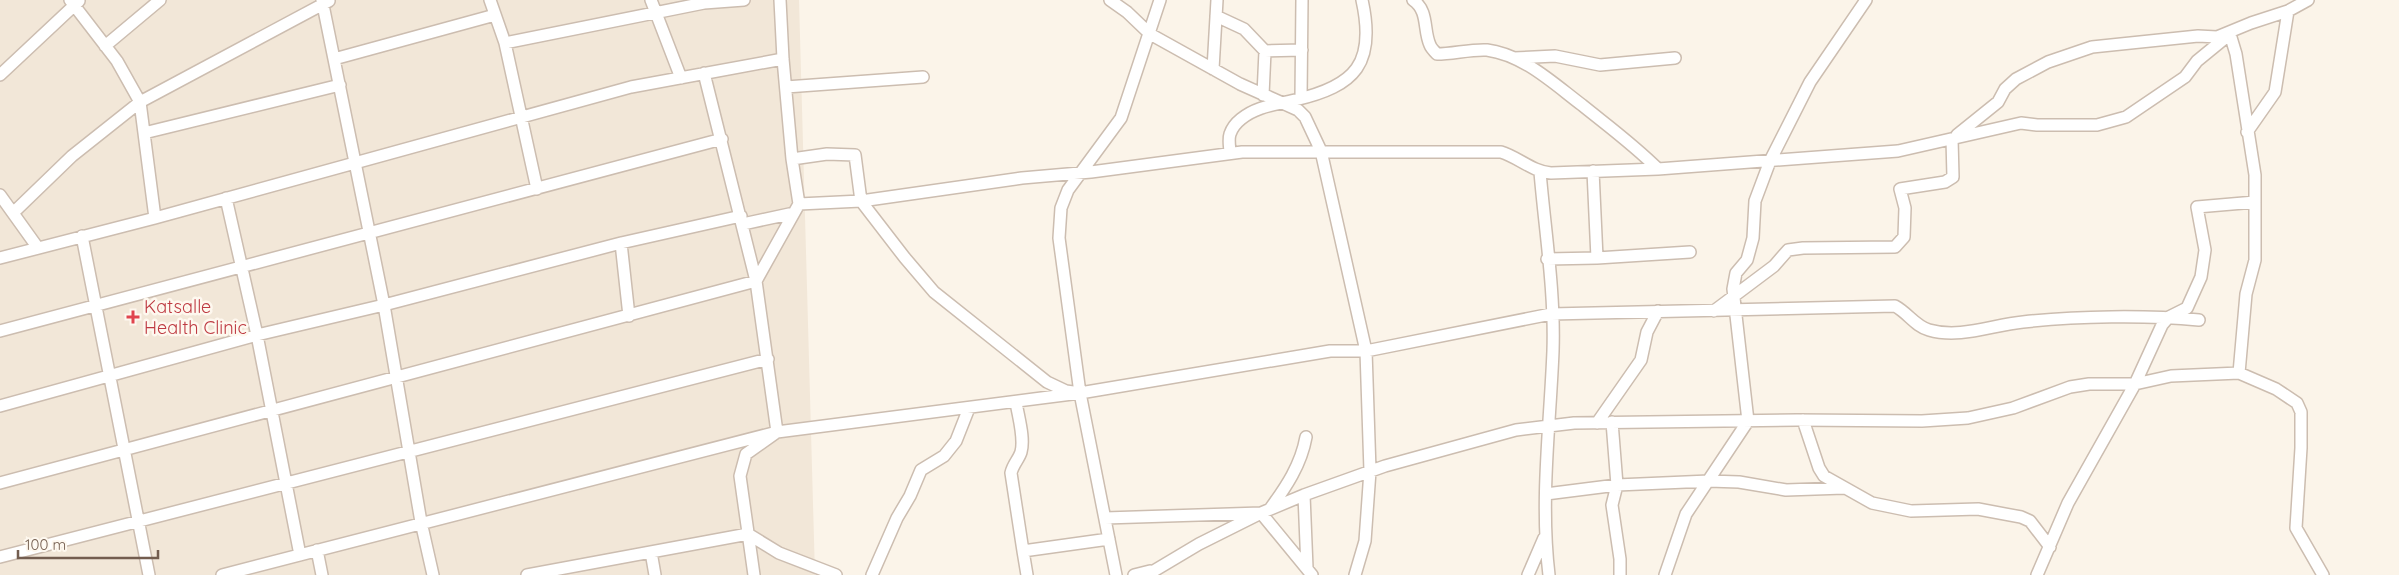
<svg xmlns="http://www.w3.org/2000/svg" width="2399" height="575" font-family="Quicksand,sans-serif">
<rect width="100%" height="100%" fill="#fbf4e9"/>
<path fill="#f2e7d8" d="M0,0h799l16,575h-815z"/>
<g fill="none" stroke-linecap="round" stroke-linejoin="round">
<defs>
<path id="minor" d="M70,0l47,61 23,41 15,116
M490,0l15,43 32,146
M651,0l30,78
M1110,0l17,12 23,22 90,50 58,26 7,7 16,34 45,200 4,120 -5,70 -10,34
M1413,0c16,11 10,30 17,45 1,3 5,7 7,9 16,0 34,-5 50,-4 37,5 67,34 95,55 26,21 52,40 76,64
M1216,16l28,13 21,22 37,-1
M2230,34l6,20 19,121v85l-9,34 -7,79
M505,43l199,-40 40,-3
M105,46l55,-46
M1514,58l41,-2 45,9 75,-7
M334,59l161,-44
M1213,69l4,-69
M704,73l52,208 21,151 -31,22 -6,22 14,99
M0,75l79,-74
M786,87l137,-10
M1263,95l2,-44
M1301,98l1,-98
M2247,132l28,-40 13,-81
M144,133l196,-48
M1957,135l41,-33 7,-13 11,-10 32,-17 44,-15 106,-11 19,1 34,-14 37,-12 20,-11
M1230,153c0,-5 -2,-13 0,-19 2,-6 6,-11 11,-15 16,-13 34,-14 54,-19 61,-14 81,-37 67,-100
M792,159l35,-5 28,1 6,46 44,57 29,34 113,90 19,9 14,2 36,182
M1593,171l4,87 93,-6
M1540,172c5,59 15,120 13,179 -3,75 -13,149 -4,224
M0,195l38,53
M226,198l31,137 43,220
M799,204l62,-3 161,-23 69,-6 151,-20h259c17,5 32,20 50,21l107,-4 240,-18 123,-28 16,2h60l29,-8 59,-40 12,-16 33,-27
M13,213l59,-57 68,-54 189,-101
M743,224l51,-11
M82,236l67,339
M621,243l8,73
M0,258l155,-40 476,-131 152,-28
M1547,259l50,-1
M1714,311l60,-45 14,-16 15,-2 92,-1 9,-10 1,-29 -5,-19 45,-7 8,-5 -1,-38
M0,331l722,-192
M1080,393l-21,-155 2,-30 7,-18 53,-72 39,-118
M1016,402c2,14 9,36 5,50 -2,7 -8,12 -10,21l12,78 86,-12
M0,406l257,-71 127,-30 -62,-305
M1803,420l16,48 5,8 48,27 39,8 67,-2 43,8 9,4 20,26
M1612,422l5,63 -5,20 8,54v16
M1597,423l44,-63 6,-28 11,-21
M0,483l756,-202 43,-77 -7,-45 -9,-100 -3,-59
M1546,494l71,-9 92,-4 30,1 47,8 58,-2
M1304,495l3,73
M1270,509c16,-22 31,-44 36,-72
M1105,518l156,-5 51,62
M317,550l5,25
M1023,551l4,24
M651,552l4,23
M0,557l768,-198
M222,575l555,-143 303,-39 250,-42h36l185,-37 344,-8c13,7 20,20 34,24 31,9 63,-5 94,-8 55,-6 122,-7 176,-2
M433,575l-12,-53 -37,-217 237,-62 120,-27
M527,575l221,-41 31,19 57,22
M872,575l25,-57 13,-22 11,-26 23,-14 12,-15 13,-33
M1134,575l16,-4
M1147,575l52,-31 62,-31 43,-18 81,-29 131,-36 58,-7 223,-3 125,1 46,-3 45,-10 57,-21 19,-3h46l36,-8 68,-3 37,16 21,14 4,9v36l-5,80 27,47
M1528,575l16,-37
M1665,575l21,-61 62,-93 -15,-132 3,-16 11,-13 6,-22 2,-37 15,-40 40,-79 56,-82
M2037,575l31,-72 67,-119 27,-59 7,-8 18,-9 14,-31 4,-27 -8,-43 58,-5"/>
</defs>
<use href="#minor" stroke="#ccbdb0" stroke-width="14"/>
<use href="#minor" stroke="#fff" stroke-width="11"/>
</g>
<path fill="#e0444e" stroke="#fef8ef" stroke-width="2" d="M130.5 309.5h5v5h5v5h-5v5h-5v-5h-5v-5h5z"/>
<g text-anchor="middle" stroke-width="5" stroke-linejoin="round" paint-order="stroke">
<g font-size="18" fill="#be3a42" stroke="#fef8ef" text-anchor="start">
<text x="144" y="313">Katsalle<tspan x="144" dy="21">Health Clinic</tspan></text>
</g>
</g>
<path d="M18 550v8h140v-8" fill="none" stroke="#735d4f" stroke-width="2.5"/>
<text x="25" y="550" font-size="15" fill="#735d4f" stroke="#fef8ef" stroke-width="4" paint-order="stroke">100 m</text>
</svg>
